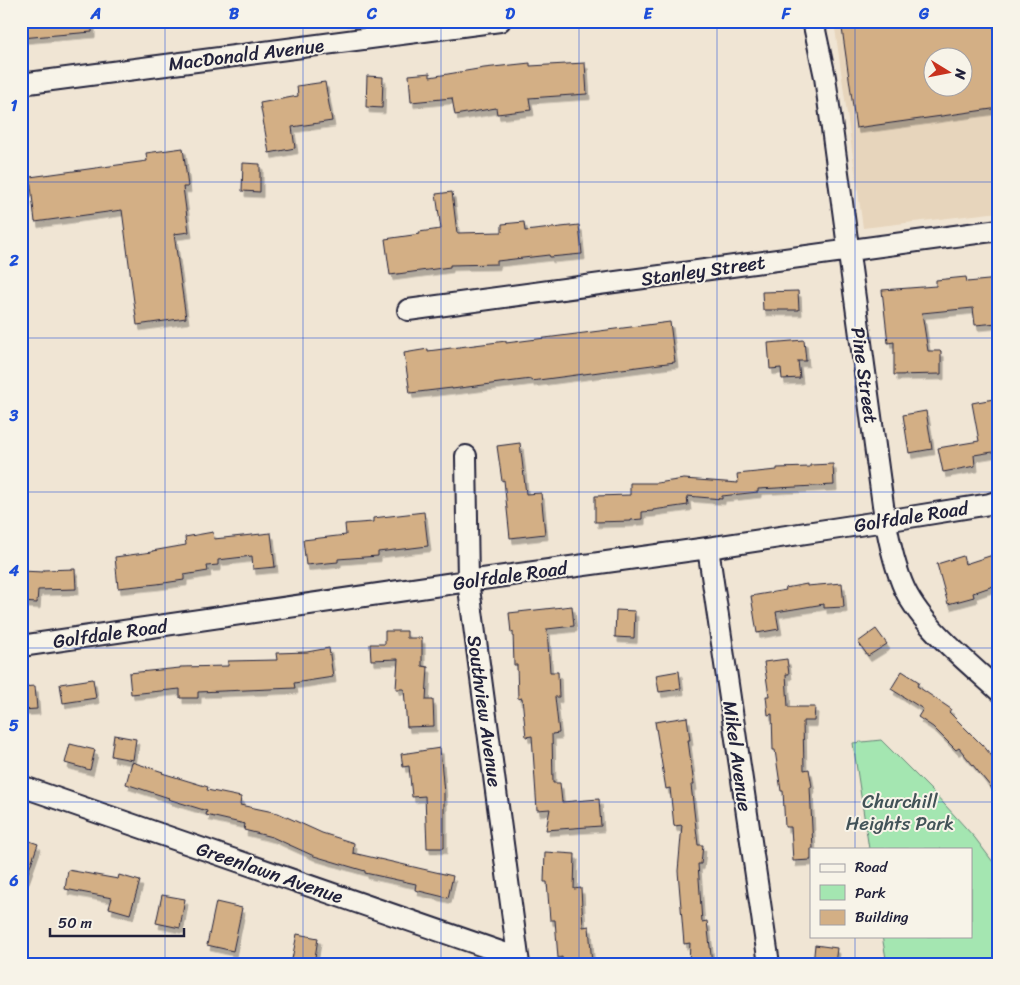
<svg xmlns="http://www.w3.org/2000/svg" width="1020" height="985" font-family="Sriracha,sans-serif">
<defs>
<filter id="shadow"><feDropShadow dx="3" dy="5.5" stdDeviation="0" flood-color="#0004"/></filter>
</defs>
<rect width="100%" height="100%" fill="#f0e5d4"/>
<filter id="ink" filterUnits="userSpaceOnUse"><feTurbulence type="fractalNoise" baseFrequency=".02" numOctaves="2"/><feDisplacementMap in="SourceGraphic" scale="10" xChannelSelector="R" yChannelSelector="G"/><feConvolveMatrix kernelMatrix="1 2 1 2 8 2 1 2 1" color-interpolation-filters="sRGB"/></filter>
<g filter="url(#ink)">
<path fill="#e7d5bc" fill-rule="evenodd" d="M834,21h163l2,14v177l-136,16zM932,58h30v30h-30z"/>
<path fill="#a4e6b1" stroke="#638476" d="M881,740l54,54 40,44 24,32v94h-112l-5,-28h89v-87h-102l-16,-106z"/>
<path fill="#d3af85" stroke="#22223b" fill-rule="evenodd" filter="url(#shadow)" d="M21,21h71v11l-71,6z
M841,21h152l6,39v48l-143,20zM932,58h30v30h-30z
M530,63v3l55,-3 2,31 -58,4 2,12 -34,4 -1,-6 -41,7 -3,-17 -41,4 -2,-27 21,-2v4l54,-9z
M367,76l16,1 -1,31 -16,-1z
M325,82l7,39 -40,6 3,21 -26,5 -9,-50 38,-7 -1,-10z
M183,148l5,39h-5l6,45 -15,2 12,84 -49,7 -15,-115 -87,12 -5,-45 117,-16 -1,-8z
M243,163l17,1v28l-18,-1z
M452,192l5,41 45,-1v-8l22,-2 1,9 54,-6 3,29 -32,3 -1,-2 -52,6v3l-47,1v2l-60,8 -5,-36 35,-5 -1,-2 22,-3 -5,-35z
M966,277l1,5 32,-3v29h-2l1,15 -23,2 -2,-17 -51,5 6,38h13v23l-47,1v-33l-6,1 -6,-53 54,-4v-6z
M798,291l1,19h-36l-1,-18z
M670,322l5,40 -144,19v-2l-79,10v-1l-42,5 -6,-40 24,-4v2l78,-10v2z
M804,340l2,21h-8l2,17 -18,1 -1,-11 -11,1 -2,-26z
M999,398v53l-25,4 1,11 -32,6 -5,-24 41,-7 -7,-38z
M926,411l6,38 -23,4 -6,-38z
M520,443l6,51 15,-1 4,41 -35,4 -6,-58 -2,1 -5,-35z
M833,464l1,21 -76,4v3l-36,4v3l-35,-3 1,9 -35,5v1l-11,1v7l-11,1v1l-36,1v-26l35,-1v-12h27l27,-4 54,4 -1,-9 40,-4v-2l33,-1v-2z
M424,512l4,34 -50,6v4l-40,3v3l-32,3 -3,-25 43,-5 -1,-11 28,-2v-4z
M213,532l1,7 57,-6 4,34 -22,2 -1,-13 -34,4v5l-11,1 1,5 -24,4v5l-27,4 -39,4 -3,-31 37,-5v-1l34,-6 -1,-8z
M999,553v31l-26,9 1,4 -26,7 -11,-40 26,-8 2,8z
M75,569l1,20 -38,1 -1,13 -16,-1v-31l22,1v-2z
M842,583l2,24 -20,1v-4l-48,8 3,17 -22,4 -6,-37 35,-6 -1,-2 22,-4v2z
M572,606l2,20 -27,3 3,43h8l1,25h-4l4,36 -7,1 1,49h7l2,19 37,-3 2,27 -55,4 4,-21 -13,1 -5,-74 -6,1 -4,-39 -4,1 -1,-34h-3l-1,-33 -2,1 -2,-20z
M616,610l19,1 -1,27 -19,-1z
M876,629l11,15 -19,12 -10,-14z
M385,631h22v7h15v28l6,1 -2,33h7l1,26 -27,1 -3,-38h-8l2,-30 -27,1 -1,-16h15z
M329,648l4,29 -39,6 1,5 -97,4v6h-18v-9l-49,5 -2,-21 51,-5v-1l48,-1v-5l49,-1 -1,-7 31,-1z
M787,659l2,15h-3l2,33h27l-1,14h-11l1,49 5,-1 3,18h-2l3,62h-2v11l-18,1 -2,-34h-6l-2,-36h-2l-6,-41h-2l-1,-36 -4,1 -2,-19h3l-5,-34z
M679,671l2,18 -22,3 -3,-17z
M902,671l17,11 -2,4 34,23 -2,3 33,33v-1l17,21v32l-40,-49 -3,2 -23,-23 -15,-10 5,-8 -32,-20z
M93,679l3,19 -33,5 -3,-19z
M35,686l2,23 -16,1v-23z
M687,717l3,23h-2l6,45h-3l7,60h5l-2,19h-3l4,58 5,-1 5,43h-23l1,-21 -6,1 -6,-73 4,-46 -8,1 -4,-38 -4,1 -11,-67z
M114,735l22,4 -3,21 -22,-4z
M70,744l25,6 -5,20 -25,-7z
M440,748l4,46v54h-17l-2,-52 -13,1 -3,-31 -6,1 -2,-13z
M132,762l31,10 -1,1 46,14 -1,3 34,7 -1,8 38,8 44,20 32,10 -1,10 100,23 -5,22 -33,-8 1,-6 -51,-11v-2l-51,-15 -42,-19 -28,-7 1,-6 -39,-9 1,-4 -39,-12 1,-1 -43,-14z
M21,838l17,6 -15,42 -2,-1z
M545,852l30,2 -1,35 7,-1 2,39 6,-1 3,38h-29l-1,-7 -4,1 -3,-38h-5l-3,-38h-3z
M68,870l50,9 1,-4 21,6 -10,33 -21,-6 3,-10 -47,-9z
M162,895l23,4 -5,29 -24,-5z
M216,902l26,6 -9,43 -26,-6z
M297,934l21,4 -4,26h-23z
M815,945l22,3 -2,16h-22z"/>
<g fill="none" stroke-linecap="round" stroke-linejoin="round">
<defs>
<path id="minor" d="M813,21l12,56 58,428c4,27 9,53 19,78 16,41 65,78 97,108
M21,84l479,-63
M408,310l591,-80
M466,456l2,125 51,383
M708,548l61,416
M21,646l447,-65 240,-33 177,-27 105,-17 9,-3
M21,786l497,172"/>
</defs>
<use href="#minor" stroke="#22223b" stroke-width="24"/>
<use href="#minor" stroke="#f7f3e8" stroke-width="20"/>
</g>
</g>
<path fill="none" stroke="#1d4ed8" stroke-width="1" stroke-opacity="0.55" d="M165,21v943M303,21v943M441,21v943M579,21v943M717,21v943M855,21v828M21,182h978M21,338h978M21,492h978M21,648h978M21,802h978M855,936v28"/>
<g text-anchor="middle" stroke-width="4" stroke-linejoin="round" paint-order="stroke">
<g font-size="19" fill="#22223b" stroke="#f7f3e8">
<text transform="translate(246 54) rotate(-7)" y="7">MacDonald Avenue</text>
<text transform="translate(703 270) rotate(-8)" y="7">Stanley Street</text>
<text transform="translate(865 375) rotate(82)" y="7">Pine Street</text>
<text transform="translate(911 516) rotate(-9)" y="7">Golfdale Road</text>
<text transform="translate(510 575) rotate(-8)" y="7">Golfdale Road</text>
<text transform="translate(110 633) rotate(-8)" y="7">Golfdale Road</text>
<text transform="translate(485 711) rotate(82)" y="7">Southview Avenue</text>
<text transform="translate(738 756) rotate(82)" y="7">Mikel Avenue</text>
<text transform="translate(270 872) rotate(19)" y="7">Greenlawn Avenue</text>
</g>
<g font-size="19" fill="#425358" stroke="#f7f3e8">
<text x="900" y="808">Churchill<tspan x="900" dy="22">Heights Park</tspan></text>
</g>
</g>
<rect width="1020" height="985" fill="none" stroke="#f7f3e8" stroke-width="55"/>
<rect x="810" y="848" width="162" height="90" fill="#f7f3e8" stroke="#a29fa3"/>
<rect x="820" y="864" width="25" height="8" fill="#f7f3e8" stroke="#a29fa3"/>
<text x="855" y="872" font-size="15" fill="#22223b">Road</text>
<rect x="820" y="885" width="25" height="15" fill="#a4e6b1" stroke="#a29fa3"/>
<text x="855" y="898" font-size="15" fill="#22223b">Park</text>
<rect x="820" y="910" width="25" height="15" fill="#d3af85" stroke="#a29fa3"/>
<text x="855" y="922" font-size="15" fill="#22223b">Building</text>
<g transform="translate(948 72) rotate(100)"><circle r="24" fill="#f7f3e8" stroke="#a29fa3"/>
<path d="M0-4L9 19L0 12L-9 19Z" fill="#c8321e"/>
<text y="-8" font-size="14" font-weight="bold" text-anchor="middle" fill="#22223b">N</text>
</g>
<path d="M50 928v8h134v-8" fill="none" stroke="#22223b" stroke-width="2.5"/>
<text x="58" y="928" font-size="15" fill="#22223b" stroke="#f7f3e8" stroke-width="4" paint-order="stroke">50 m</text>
<rect x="28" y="28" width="964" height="930" fill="none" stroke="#1d4ed8" stroke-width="2"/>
<g font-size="16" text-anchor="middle" font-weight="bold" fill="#1d4ed8">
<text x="96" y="19">A</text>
<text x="234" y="19">B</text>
<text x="372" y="19">C</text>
<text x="510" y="19">D</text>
<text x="648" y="19">E</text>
<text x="786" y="19">F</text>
<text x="924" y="19">G</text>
<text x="14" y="111">1</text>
<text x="14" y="266">2</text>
<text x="14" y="421">3</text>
<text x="14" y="576">4</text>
<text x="14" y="731">5</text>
<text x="14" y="886">6</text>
</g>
</svg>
